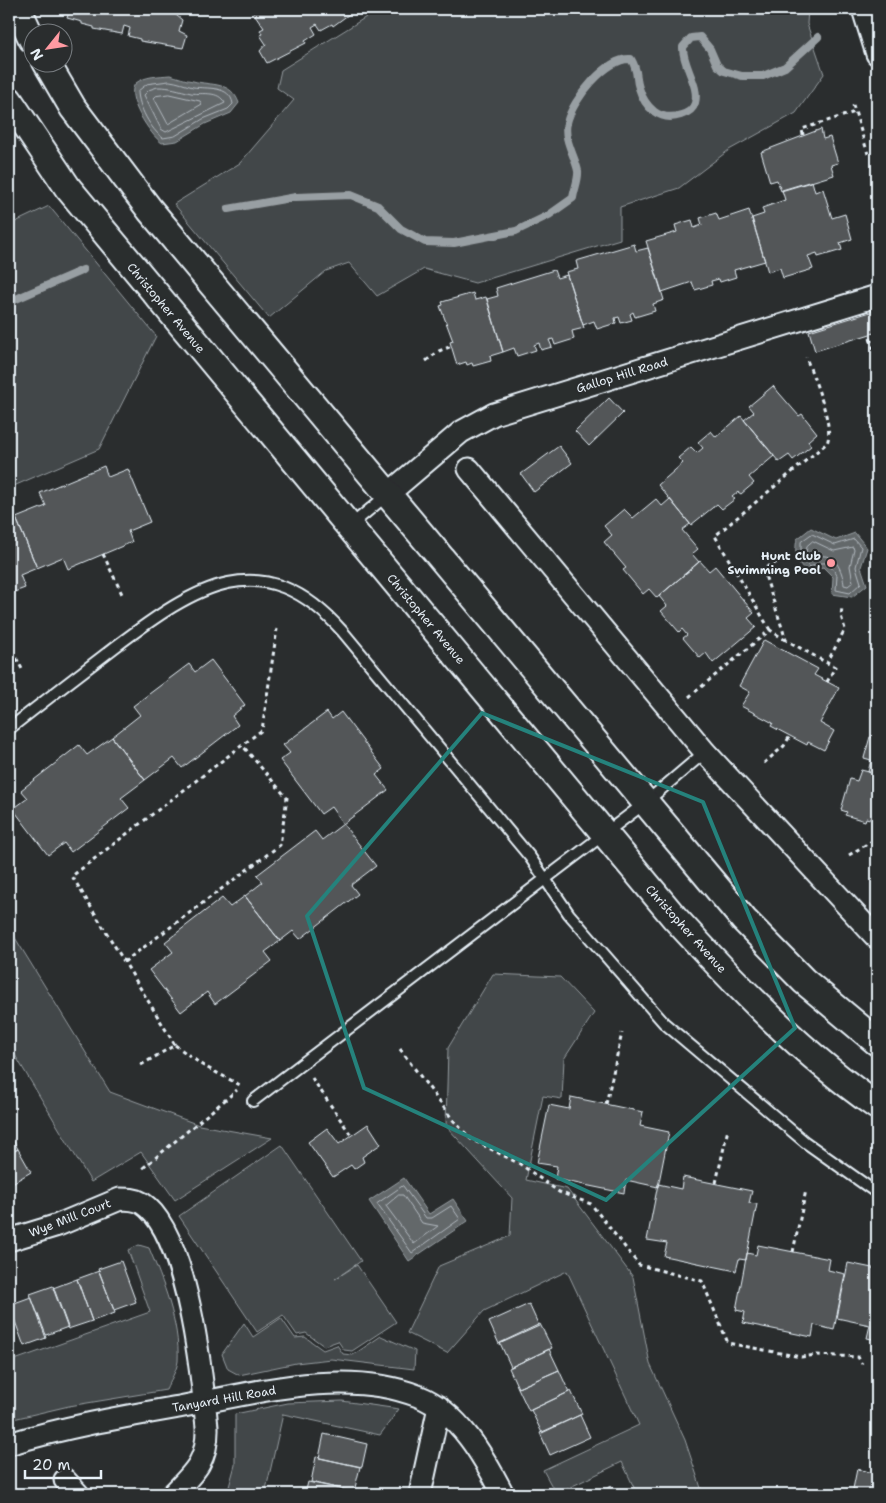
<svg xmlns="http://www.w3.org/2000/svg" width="886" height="1503" font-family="'Shantell Sans',sans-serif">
<rect width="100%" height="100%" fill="#2a2d2e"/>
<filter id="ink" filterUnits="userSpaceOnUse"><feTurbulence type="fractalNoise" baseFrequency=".02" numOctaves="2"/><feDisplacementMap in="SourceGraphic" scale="10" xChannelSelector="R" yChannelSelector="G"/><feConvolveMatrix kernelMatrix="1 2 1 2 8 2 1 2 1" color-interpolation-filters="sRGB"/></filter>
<g filter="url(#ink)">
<path fill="#424648" stroke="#959ca0" d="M379,9h265l2,2 4,-2h158l-1,15 17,50 -28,39 -67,37 -50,38 -59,19v32l-145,44 -51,-14 -47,27 -28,-33 -23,8 -57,47 -95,-114 66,-41 54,-63 -17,-12 4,-18z
M49,206l107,130 -57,113 -90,39v-263z
M9,928l101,164 89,33 73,13 -97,62 -34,-48 -50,30 -82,-137z
M493,974l67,3 34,36 -30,46 -2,40 -19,-3 -17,84 41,9 66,88 17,87 35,76 18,54h-66l-15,-32 -66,32 -13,-24 96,-45 -72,-154 -83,40 -37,42 -40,-20 32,-67 71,-30 2,-38 -66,-72 2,-78z
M282,1145l79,116 -26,18 22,-14 39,57 -44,29 -8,-1 -6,-9 -14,5 -18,-13 -9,2 -14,-20 -26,17 -78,-116z
M139,1245l10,3c14,34 31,75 29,113 -1,9 -8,20 -12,29l-97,16 -60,14v-58l141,-50 -22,-62z
M281,1318l14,20 10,-1 18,13 14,-5 6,9 10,1 28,-19 34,15 -1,18 -83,-10 -35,4 -57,12 -11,-6 -6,-15 22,-31 9,14z
M342,1401l57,8 -19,26 -97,-21 -18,80h-38l8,-29v-51l53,-11z"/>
<path fill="#63686b" stroke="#989fa3" d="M170,75c8,2 15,5 23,6 19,5 38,0 46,22l-8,10 -26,11 -28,17 -15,2c-11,-7 -39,-48 -26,-60 9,-7 23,-7 34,-8z
M811,528l25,12 19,-7 12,15 -6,19 6,18 -15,12 -20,-3 1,-17 -10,-10 -14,6c-13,-9 -15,-20 -12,-34z
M404,1178l25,36 24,-15 15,22 -59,40 -40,-60z"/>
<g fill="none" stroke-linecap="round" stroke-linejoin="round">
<path stroke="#b3bac0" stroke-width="1" d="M170,81c8,1 15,4 23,6 14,2 37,-2 40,17l-5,5 -25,10 -28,17 -12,2c-12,-8 -25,-32 -25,-47l9,-7z
M158,87c13,0 21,3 33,6 12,2 27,-3 34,10l-59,29 -5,-3 -17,-34 5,-5z
M169,94l31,7 2,3 -34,20 -14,-26 2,-2z
M812,534l23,11 19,-6 7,8 -5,20 5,16 -11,10 -14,-3 1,-15c-11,-15 -11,-14 -27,-8l-9,-10v-15z
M813,541l21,10 19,-4 1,3 -4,16 3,16 -5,4 -4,-1c-1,-11 -7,-31 -23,-29 -4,0 -7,3 -11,3l-4,-5 1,-8z
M403,1186l23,32h6l19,-12 9,13 -48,34 -35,-49z
M399,1195h4l19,28 16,3 -24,18 -28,-38z"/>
<path stroke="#989fa3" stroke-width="8" d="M228,209l68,-12 55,-2 27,11 23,23 24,13 29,1 62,-12 33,-16 24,-17c1,-8 6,-19 5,-27 -3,-15 -15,-32 -11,-48 5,-23 40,-66 64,-64 8,13 4,17 8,29 6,20 21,34 42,27 7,-2 12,-5 14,-12 5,-18 -13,-38 -12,-56l8,-9 9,-1 10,12 7,16 7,6 18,5h21l22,-9 33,-30
M9,302l74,-32"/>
</g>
<path fill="#535759" stroke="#e8f1f8" d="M70,9h108l-2,6 6,5 -3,11 8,4 -4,13 -43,-7v-2l-12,-3 2,-8 -6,-2 -2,8 -28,-5v-2l-12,-3v-2l-15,-4z
M251,9h105l-23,17 -1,-2 -11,6 -4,-6 -5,3 4,7 -11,7 1,2 -39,20 -7,-12 6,-7 -6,-9 2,-1 -2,-4 4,-2z
M821,129l2,10 7,-2 8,26 -7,2 3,10 -53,16 -4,-11 -7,2 -9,-30z
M812,181l3,11 8,-3 9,29 13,-4 7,25 -12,4 2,7 -24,7 -1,-4 -9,3 5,13 -30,9 -3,-10 -12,4 -16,-54 12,-4 -2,-6 23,-8 -3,-10z
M749,210l16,51 -31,9 2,7 -16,5 -1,-3 -8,2 1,4 -17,5 -3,-8 -30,10 -16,-51 31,-9 -2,-7 17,-5 2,8 8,-3 -2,-7 16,-5 3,7z
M634,244l2,7 12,-3 16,52 -11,4 2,7 -20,6 -2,-5 -3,2 2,6 -11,3 -2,-6 -4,1 1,5 -19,6 -3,-8 -11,4 -17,-53 12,-3 -2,-8z
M554,270l3,8 10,-3 17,53 -12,3 2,8 -19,6 -2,-6 -4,1 3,7 -11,3 -2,-7 -5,2 2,5 -19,6 -3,-8 -11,4 -16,-53 11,-3 -2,-8z
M473,293l2,7 11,-3 17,55 -13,4 1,5 -18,5 -1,-3 -5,2 -1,-3 -9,3 -7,-23 3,-1 -13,-35 3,-1 -1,-3z
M877,310v22l-62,19 -6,-20z
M773,386l26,30 3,-2 15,19 -9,8 3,5 -18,14 -4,-5 -10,7 -35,-42 10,-8 -5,-6z
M609,398l14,15 -34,33 -14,-15z
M741,416l33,40 -25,21 5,6 -13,11 -3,-2 -6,5 3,2 -13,10 -5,-5 -26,21 -33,-40 25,-22 -5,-5 13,-11 6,6 6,-5 -5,-6 13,-11 5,6z
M559,446l13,17 -38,29 -13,-18z
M104,466l4,11 20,-8 22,53 -22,9 4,11 -64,27 -5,-12 -26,11 -21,-50 30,-12 -6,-13z
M656,499l6,7 8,-7 20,25 -8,6 16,19 -6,5 7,8 -42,36 -8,-9 -6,5 -20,-24 3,-2 -22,-26 8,-7 -8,-9 20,-17 9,9z
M16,518l21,50 -17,7 5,13 -16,6v-73z
M700,561l9,10 6,-5 39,47 -6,5 8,9 -43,36 -7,-10 -6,5 -17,-20 4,-3 -5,-6 -3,3 -18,-21 6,-5 -8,-10z
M764,640l54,29 -4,6 25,13 -19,35 14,8 -10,19 -16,-8 -1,3 -36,-19 2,-3 -32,-17 9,-14 -11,-6z
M211,660l34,45 -13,11 6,9 -56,43 -8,-10 -29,22 -33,-43 28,-22 -7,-9 56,-42 6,8z
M327,712l5,7 9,-7 43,57 -8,6 12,15 -45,34 -12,-17 -10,7 -41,-54 10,-7 -7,-8z
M112,737l33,43 -24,18 8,10 -58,44 -7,-9 -16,12 -35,-46 15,-11 -7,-8 58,-45 8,10z
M870,737l7,1v36l-9,-2 3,-12 -7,-2z
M861,770l16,4v47l-11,-3 -1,3 -20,-6 2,-3 -6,-2 9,-31 7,2z
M343,824l33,42 -25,19 7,9 -58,45 -7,-8 -13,10 -35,-45 18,-14 -6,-7 58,-44 7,9z
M245,896l35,45 -15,11 7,9 -57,43 -8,-12 -26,20 -32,-42 24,-18 -8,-10 57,-44 8,9z
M571,1097l72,15 -3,14 29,6 -11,55 -32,-7 -2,13 -69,-14 2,-13 -20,-3 12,-58 20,4z
M368,1124l13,20 -19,13 2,5 -10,7 -3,-4 -18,12 -25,-35 19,-14 12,16z
M9,1133l9,16 -9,5z
M18,1149l13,23 -22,13v-31z
M683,1177l69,14 -3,12 8,1 -11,56 -7,-1 -3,12 -72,-15 3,-13 -20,-3 11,-56 23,5z
M758,1245l72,14 -2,11 17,4 -11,56 -20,-5 -2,12 -69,-14 2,-11 -9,-2 11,-57 9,2z
M121,1261l15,41 -22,8 -16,-41z
M848,1263l29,6v71l-10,-2 3,-13 -33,-7z
M99,1271l16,42 -23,8 -15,-42z
M77,1279l15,42 -24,8 -15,-41z
M53,1286l15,41 -22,8 -16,-41z
M31,1297l15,41 -22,8 -15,-41z
M529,1304l10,22 -40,18 -10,-22z
M540,1324l12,24 -41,19 -11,-24z
M549,1349l10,21 -41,18 -9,-20z
M559,1370l10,22 -40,19 -11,-23z
M571,1391l11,23 -40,19 -11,-23z
M580,1415l10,22 -40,18 -10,-22z
M324,1434l43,10 -5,23 -43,-9z
M316,1457l44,10 -6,25 -43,-10z
M876,1459l1,35h-25l5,-25 17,4z
M308,1482l43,9 -1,3h-45z
M612,1486l4,8h-21z"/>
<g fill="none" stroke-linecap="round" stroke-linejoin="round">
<defs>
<path id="service" d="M350,526l37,-31
M9,729c35,-28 71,-55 106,-82 80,-60 147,-106 228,-15l187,225 39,57 95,109 141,119 72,51
M253,1101l392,-298 60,-51"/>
<path id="minor" d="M863,9l14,45
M469,469l236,283 172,186
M388,494l73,-62 33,-18 383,-118
M9,1240l49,-15 62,-26c8,0 15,0 22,4 45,29 60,173 65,224 1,33 -12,45 -34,67
M9,1444c55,-17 113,-27 170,-37 75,-14 166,-40 239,-11 41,16 66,61 85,98
M65,1480l13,14
M420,1494l19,-87"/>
<path id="tertiary" d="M18,9l14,30
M46,62l27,46 77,102 594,710 60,61 73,61
M9,100l59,88 606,729c62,68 127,136 203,189"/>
</defs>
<use href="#service" stroke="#e8f1f8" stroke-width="14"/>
<use href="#minor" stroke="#e8f1f8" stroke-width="25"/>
<use href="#tertiary" stroke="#e8f1f8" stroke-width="30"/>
<path stroke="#e8f1f8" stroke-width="3" stroke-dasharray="4 4" stroke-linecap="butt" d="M853,105l15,49
M803,135l-1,-6 53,-17
M870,338l7,23
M426,361l13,-10 13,-5
M103,554l19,40
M777,562l-14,7 23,71 41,23 18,-34 -4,-13 1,-9
M770,630l-55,-94 112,-93c8,-17 -15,-68 -21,-86
M9,644l14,27
M827,682l8,-15 -8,-4
M689,697l81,-67 15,10
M764,763l20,-17 6,-10
M849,855l28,-17
M124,962l156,-117 7,-47 -45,-53
M175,1045l27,20 40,21
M400,1049l53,71 18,19 49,25 39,28 32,12 48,61 63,16 26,62 73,14 16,-2 41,2 4,7
M141,1065l34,-20 -103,-169 190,-146 15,-101
M312,1078l39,57
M606,1104l16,-71
M143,1168l94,-78
M716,1183l12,-54
M793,1252l13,-62"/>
<use href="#service" stroke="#2a2d2e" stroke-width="10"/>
<use href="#minor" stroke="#2a2d2e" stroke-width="21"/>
<use href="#tertiary" stroke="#2a2d2e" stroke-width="26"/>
</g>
</g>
<path fill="none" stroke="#25827c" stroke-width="4" stroke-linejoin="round" d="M482,713l221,89 92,226 -189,172 -242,-112 -57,-172z"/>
<circle fill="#ff9aa2" stroke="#2a2d2e" stroke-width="2" cx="831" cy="563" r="5"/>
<g text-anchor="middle" stroke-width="4.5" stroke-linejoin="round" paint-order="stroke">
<g font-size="12" fill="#e8f1f8" stroke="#2a2d2e">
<text transform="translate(166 308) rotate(50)" y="4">Christopher Avenue</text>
<text transform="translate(622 375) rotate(-17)" y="4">Gallop Hill Road</text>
<text transform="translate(426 619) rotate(50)" y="4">Christopher Avenue</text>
<text transform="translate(686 929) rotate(48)" y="4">Christopher Avenue</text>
<text transform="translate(70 1218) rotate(-21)" y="4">Wye Mill Court</text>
<text transform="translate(224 1399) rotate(-10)" y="4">Tanyard Hill Road</text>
</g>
<g font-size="12" font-weight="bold" fill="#e8f1f8" stroke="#2a2d2e" text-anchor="end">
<text x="821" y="560">Hunt Club<tspan x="821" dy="14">Swimming Pool</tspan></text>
</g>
</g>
<rect width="886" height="1503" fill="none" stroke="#2a2d2e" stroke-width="30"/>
<rect x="15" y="15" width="856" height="1473" fill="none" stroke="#e8f1f8" stroke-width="2" filter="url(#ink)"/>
<g transform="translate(48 48) rotate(240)"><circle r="24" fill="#2a2d2e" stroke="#767b7f"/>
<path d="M0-4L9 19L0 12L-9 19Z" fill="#ff9aa2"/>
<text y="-8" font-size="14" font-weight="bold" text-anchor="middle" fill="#e8f1f8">N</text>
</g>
<path d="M25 1470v8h76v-8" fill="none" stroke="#e8f1f8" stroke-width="2.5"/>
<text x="32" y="1470" font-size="15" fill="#e8f1f8" stroke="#2a2d2e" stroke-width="4" paint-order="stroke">20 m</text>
</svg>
